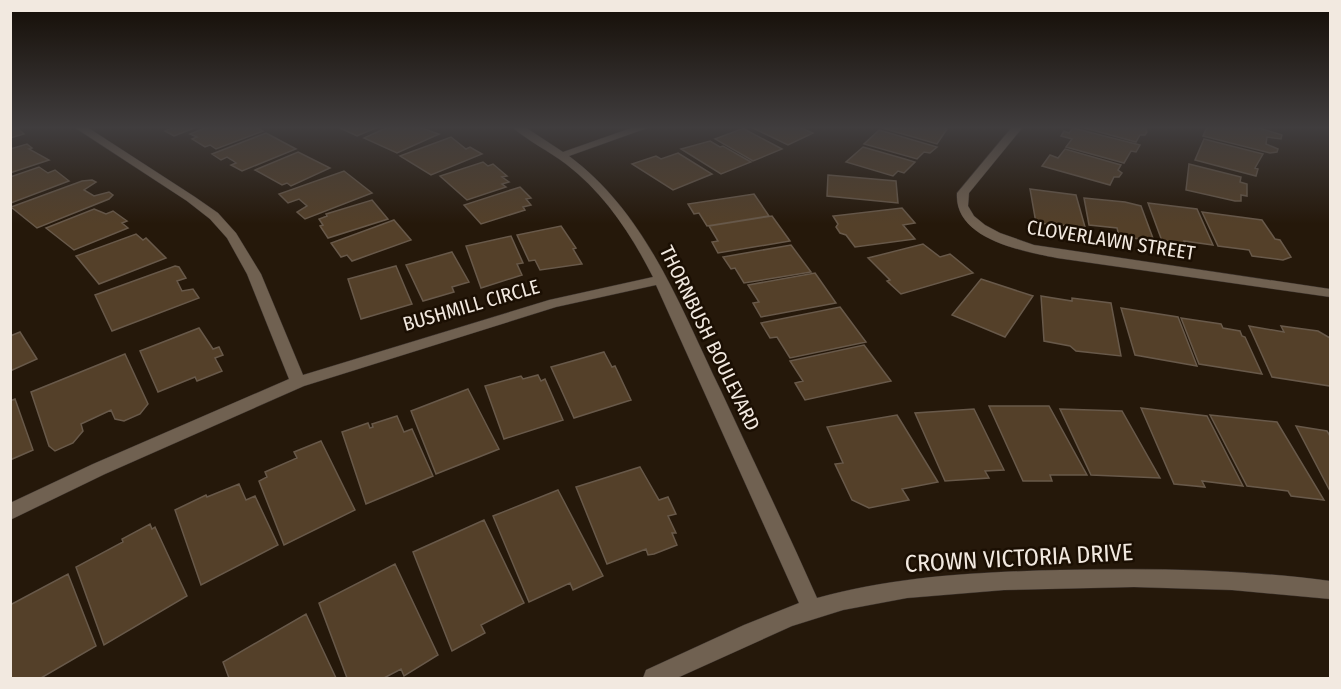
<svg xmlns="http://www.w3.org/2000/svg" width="1341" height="689" font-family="'Fira Sans Condensed',sans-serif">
<rect width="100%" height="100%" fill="#25180a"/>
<path fill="#544029" stroke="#68594a" stroke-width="1.5" d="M10,127h6l8,7 -14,4z
M174,127h23l-23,9 -9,-5z
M207,127h49l7,4 -47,18 -6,-4 -5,2 -13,-8 5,-2 -7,-3z
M338,127h40l-21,9z
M388,127h31l20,7 -42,19 -33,-15z
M751,127h48l14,6 -25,12z
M943,127l4,2 -10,15 -55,-16z
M1081,127h64l2,5 -2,3h-5l-4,7z
M1207,127h49l26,8 -1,4 -14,-2 -1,7 12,5 -1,3 -7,1 -67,-17z
M744,128l2,2 36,19 -29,12 -38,-22z
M1073,128l67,17 -4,7 -5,-1 -7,12 -58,-16 6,-8 -11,-3 3,-5 5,2z
M879,130l58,17 -7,6 -6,-1 -7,7 -53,-15z
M266,133l30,16 -54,22 -11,-6 5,-2 -4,-3 -5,-3 -6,3 -9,-6z
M451,137l15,12 4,-2 12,7 -51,21 -31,-19z
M1204,139l59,15 -8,14 3,1 -2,7 -61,-16z
M710,141l10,6 3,-1 28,16 -30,12 -40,-25z
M27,144l5,4 -3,1 20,11 -39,13v-24z
M863,147l42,12 10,3 -11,11 -6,-2 -5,5 -47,-14z
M1065,149l56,16 -3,5 4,3 -3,4h-5l-4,8 -68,-19 8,-11 8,3z
M298,152l32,16 -39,18 -4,-3 -5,2 -27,-15z
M678,153l34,21 -39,16 -41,-26 24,-8 5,3z
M483,162l5,4 5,-2 14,12 -5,1 7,5 -7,2 4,3 -39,13 -27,-24z
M1189,164l52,13 -1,5 7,2v12l-6,-1v6h-6l-49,-11z
M39,167l9,6 7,-3 14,11 -58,22 -1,-26z
M344,171l28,22 -67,26 -8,-7 10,-6 -8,-7 -11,4 -9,-9z
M828,175l68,6 2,22 -71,-7z
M92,180l4,2 -12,8 10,6 15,-4 4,3 -4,4 -72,29 -26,-21 71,-26z
M520,187l11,11 -5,1 5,6 -8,2 2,3 -44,14 -17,-19z
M1030,189l46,6 9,32 -49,-4z
M754,194l15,22 -62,10 -8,-13 -5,1 -6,-10z
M1084,198l41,4 16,4 13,35 -35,-5 -2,-8 -28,-3z
M372,200l16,19 -60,19 -8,-12 3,-1 -4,-6 8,-3 -1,-2z
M1148,203l49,6 16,36 -29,-4 1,3 -23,-3z
M902,208l13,15 -12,2 12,14 -60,8 -9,-12 -6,-2 -4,-6 2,-3 -5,-8z
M94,209l12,5 7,-3 14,10 -5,2 6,5 -54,22 -28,-22z
M1202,212l60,8 13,19 5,1 11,17 -8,3 -31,-4 -3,-6 -31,-4z
M772,216l18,25 -72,12 -6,-11 6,-1 -9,-15z
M394,220l17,20 -59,21 -5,-6 -6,2 -10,-14z
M561,226l15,22 -3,1 9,15 -42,6 -5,-10 -6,1 -12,-26z
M136,234l7,6 3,-2 20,20 -67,26 -23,-28z
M511,236l12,27 -6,1 5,11 -41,13 -15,-42z
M923,244l17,13 10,-3 23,19 -72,21 -14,-13 3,-1 -22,-22z
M791,245l20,27 -67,11 -9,-15 -4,1 -8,-12z
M452,252l17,30 -17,5 2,5 -31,9 -17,-36z
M175,266l4,1 7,11 -9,3 5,10 11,-2 6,9 -87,33 -17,-36z
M396,266l16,38 -51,15 -13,-40z
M815,273l21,30 -75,14 -8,-14 6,-1 -11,-17z
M981,279l52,17 -28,41 -53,-22z
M1041,296l31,5v-3l39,5 10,53 -45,-5 -6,-5 -26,-5z
M840,307l26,35 -76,16 -13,-21 -7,1 -9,-15z
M1121,308l57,9 19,49 -62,-11z
M1181,318l40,6 2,4 17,3 2,5 3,1 17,37 -63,-10z
M1249,326l35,6 -3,-6 37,5 12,7v48l-58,-9z
M199,328l14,21 6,-2 4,8 -8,3 7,13 -25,10 -2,-4 -37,15 -18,-41z
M20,332l17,27 -27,12v-35z
M864,345l27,36 -86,19 -10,-17 8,-2 -13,-20z
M604,352l8,15 3,-1 16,34 -57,18 -23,-51z
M125,354l23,50 -8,10 -16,7 -9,-2 -4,-9 -30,14 2,7 -10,12 -18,8 -6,-5 -18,-54z
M538,375l3,6 4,-2 18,41 -59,19 -19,-53 36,-10 2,3z
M468,389l31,60 -63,25 -25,-63z
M15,399l18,51 -23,10v-59z
M989,406h60l38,69h-37l2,6h-29z
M1141,408l66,8 36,70 -41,-5 3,6 -31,-3z
M974,409l30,61 -19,1 4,7 -44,3 -30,-68z
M1060,409l62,2 38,67 -69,-3z
M897,415l41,67 -36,7 7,11 -40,8 -17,-8 -17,-36 8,-1 -16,-36z
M1210,415l67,7 47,78 -33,-4 -3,-5 -41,-5z
M397,416l7,16 8,-3 21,47 -67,28 -24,-72 26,-9 2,5 3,-1 -1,-3z
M1296,426l31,5 3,5v55z
M321,441l34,69 -71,35 -25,-64 8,-4 -2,-5 32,-14 -3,-6z
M640,467l19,33 9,-3 8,17 -8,2 8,17h-4l5,12 -23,9 -6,1 -2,-6 -39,15 -31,-77z
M239,484l7,16 9,-4 23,49 -77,40 -26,-75 31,-15 1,2z
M558,490l45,86 -30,14 -3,-7 -41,19 -36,-86z
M484,520l40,83 -43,22 4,8 -33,18 -39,-99z
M150,524l2,5 3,-2 32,69 -83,49 -28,-78 47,-25 -1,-3z
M395,564l43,91 -34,21 -3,-7 -17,9h-37l-28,-75z
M68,574l28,72 -55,32h-31v-73z
M306,614l30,64h-107l-6,-16z"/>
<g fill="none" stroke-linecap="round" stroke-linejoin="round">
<defs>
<path id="minor" d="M74,127h13l108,70 23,16 18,20 25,41 42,101 246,-75 104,-23c-22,-43 -48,-83 -87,-113 -17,-13 -38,-23 -54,-37h13l38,25 71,-25h16l-81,29c78,58 111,151 152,235 32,69 65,137 96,207 80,-22 162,-26 244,-28 90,-2 180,-1 269,11v18l-98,-9 -98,-3 -130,3 -97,8 -64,12 -51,16 -115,52h-34l3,-8 98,-45 55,-22 -143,-318 -100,22 -252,79 -199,88 -95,46v-17l83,-39 196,-85 -42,-105 -20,-36 -17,-19 -23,-18z
M1012,127h11l-54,66 -1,13 6,10 11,9 15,8 34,12 296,44v8l-273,-39c-35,-7 -103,-19 -100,-65z"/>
</defs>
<use href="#minor" stroke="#3b322d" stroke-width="1"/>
<use href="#minor" fill="#706151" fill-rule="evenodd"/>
</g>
<linearGradient id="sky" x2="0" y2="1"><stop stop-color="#140d06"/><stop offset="0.57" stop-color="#403d3e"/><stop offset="1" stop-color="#403d3e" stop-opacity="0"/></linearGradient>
<rect width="1341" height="224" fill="url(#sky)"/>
<g text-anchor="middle" stroke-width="5" stroke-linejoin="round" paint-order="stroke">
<g font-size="20" fill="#f2e9e0" stroke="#1b0f03">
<text transform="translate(1111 240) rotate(9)" y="7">CLOVERLAWN STREET</text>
<text transform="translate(471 305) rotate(-16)" y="7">BUSHMILL CIRCLE</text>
<text transform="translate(710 338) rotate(64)" y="7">THORNBUSH BOULEVARD</text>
</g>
<g font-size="24" fill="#f2e9e0" stroke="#1b0f03">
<text transform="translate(1019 558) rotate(-3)" y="8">CROWN VICTORIA DRIVE</text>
</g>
</g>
<rect width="1341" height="689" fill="none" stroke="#f2e9e0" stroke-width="24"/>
</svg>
